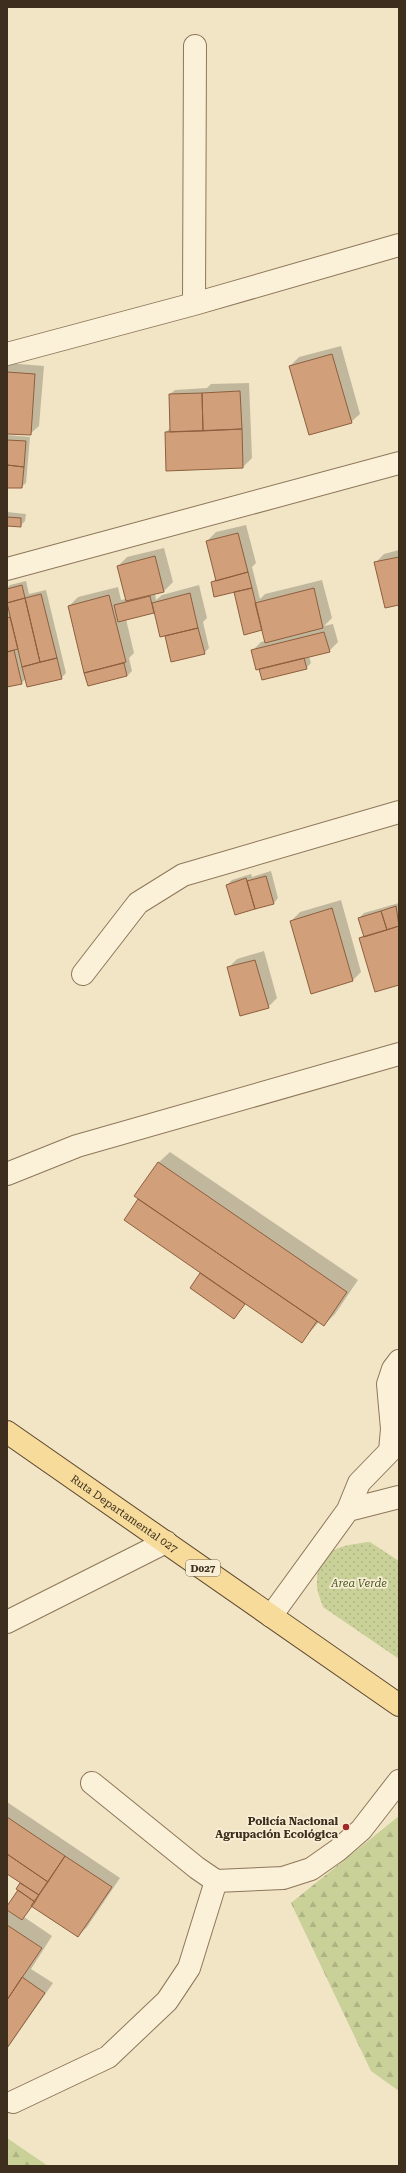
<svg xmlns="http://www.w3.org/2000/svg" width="406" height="2173" font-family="'Roboto Serif',serif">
<defs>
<pattern id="grass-dots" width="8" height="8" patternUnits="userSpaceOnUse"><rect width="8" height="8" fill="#c9d098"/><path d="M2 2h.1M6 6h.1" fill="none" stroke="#aeb383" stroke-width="1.8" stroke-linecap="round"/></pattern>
<pattern id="forest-firs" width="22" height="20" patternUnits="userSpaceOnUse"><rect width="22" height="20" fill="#c9d098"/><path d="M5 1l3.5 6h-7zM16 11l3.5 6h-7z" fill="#aeb383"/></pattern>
</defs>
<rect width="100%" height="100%" fill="#f1e5c5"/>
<path fill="url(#grass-dots)" d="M370,1542l29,19v98l-76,-52c-2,-7 -7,-17 -6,-25 0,-34 26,-37 53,-40z"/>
<path fill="url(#forest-firs)" d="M399,1816v275l-28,-20 -80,-168z
M7,2138l41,28h-41z"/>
<path fill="#0003" d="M341,346l19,68 -9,8 -61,-56 9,-9z
M7,363l37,3 -5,60 -9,8 -23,-1z
M249,383l3,75 -9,9 -77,-35 5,-5 -1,-33 5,-4 32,-2 4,-4z
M7,435l23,2 -4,46 -5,4h-14z
M7,512l19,2 -1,7 -5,5 -13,-1z
M246,525l10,38 -4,4 8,32 5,-5 57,-14 10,38 -8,8 9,-2 5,18 -9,9 -20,5 2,7 -5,5 -46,2 -8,-19 9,-9 4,-1 -2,-12 -28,-38 -23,-8 4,-5 -9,-37 9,-9z
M164,548l9,34 -9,9 -9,2 1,7 6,-5 37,-10 8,33 -4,4 6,26 -5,5 -32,8 -6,-26 -11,-24 -29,8 8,34 -5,5 3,13 -5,5 -42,-3 2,-1 -18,-66 9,-9 40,-10 3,13 5,-1 -8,-33 9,-9z
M399,550v54l-24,-41 9,-9z
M26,581l3,13 17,-4 20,83 -5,5 -35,1 -5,4 -14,3v-74l3,-1 -3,-23 3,-3z
M271,871l7,27 -4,5 -38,11 -9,-29 5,-5 19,-6 1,3z
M341,900l20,72 -8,8 -62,-59 9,-9z
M399,903v81l-39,-46 4,-3 -5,-17 5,-5z
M264,951l13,47 -9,9 -40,-39 9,-9z
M170,1152l188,128 -23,34 -11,11 -5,-3 -17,19 -177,-121 14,-21 19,-36z
M7,1802l113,76 -33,49 -9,9 -46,-30 -8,11 28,19 -21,33 22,14 -46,66v-137l2,-1 -2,-4 15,-24 -15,-10z"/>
<path fill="#d19f79" stroke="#8e5f3e" d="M332,354l20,69 -43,12 -20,-69z
M7,372l28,2 -4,61 -24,-1z
M240,391l2,38 -39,2 -1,-38z
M202,393l1,38 -33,1 -1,-38z
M242,429l1,39 -77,3 -1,-39z
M7,440l19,1 -2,26 -17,-2z
M7,465l17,2 -2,21h-15z
M7,517l14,1v9l-14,-1z
M238,533l10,39 -32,9 -10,-40z
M155,556l9,36 -38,9 -9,-35z
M399,557v48l-14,3 -11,-46z
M248,572l4,16 -38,9 -3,-15z
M22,585l3,13 -18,5v-14z
M252,588l10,42 -18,5 -10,-43z
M314,588l9,40 -58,15 -10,-40z
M190,593l8,35 -38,9 -8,-34z
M41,594l16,64 -17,4 -15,-64z
M109,595l17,67 -42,11 -16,-67z
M150,596l4,17 -36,9 -4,-17z
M25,598l15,64 -18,5 -15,-64z
M10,617l8,32 -11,3v-34z
M198,628l7,26 -34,8 -6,-26z
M324,632l6,20 -74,18 -5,-20z
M14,650l8,34 -15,3v-35z
M57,658l5,21 -35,8 -5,-20z
M304,658l3,11 -45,11 -3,-11z
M124,663l3,13 -39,10 -4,-13z
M266,876l8,28 -19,5 -8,-28z
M246,878l9,31 -20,6 -9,-30z
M396,906l3,20 -12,4 -6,-19z
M332,908l21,73 -42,13 -21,-73z
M381,911l6,19 -23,7 -6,-19z
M399,926v59l-24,7 -16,-54z
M255,960l14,48 -29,8 -13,-49z
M158,1162l189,130 -23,34 -190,-130z
M138,1199l179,122 -15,22 -178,-123z
M200,1273l45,31 -11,15 -44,-31z
M7,1817l58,39 -17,26 -41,-28z
M7,1854l41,28 -9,13 -32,-21z
M65,1856l47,31 -34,50 -47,-31z
M20,1883l19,12 -4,7 -19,-13z
M18,1890l17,12 -13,18 -15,-10v-4z
M7,1925l35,23 -35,52z
M22,1977l23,16 -38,55v-48z"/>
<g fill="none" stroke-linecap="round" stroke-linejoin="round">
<defs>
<path id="minor" d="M194,304l1,-258
M7,354l187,-50 205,-59
M7,569l392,-106
M83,974l55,-71 45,-28 216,-63
M7,1174l70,-28 322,-92
M348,1510l51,-13
M271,1616l77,-106 11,-27 31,-32 2,-22 -4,-45 5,-15 6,-8
M7,1622l159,-80
M92,1783l105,85 19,13 67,-3 28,-9 27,-19 23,-20 38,-49
M13,2102l95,-45 59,-56 22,-33 27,-87"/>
<g id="major">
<path id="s1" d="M7,1432l392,273"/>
</g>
</defs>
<use href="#minor" stroke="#8e765a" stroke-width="24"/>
<use href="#major" stroke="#5b442e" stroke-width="24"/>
<use href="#minor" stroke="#fbf1d9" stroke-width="22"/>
<use href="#major" stroke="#f6db9b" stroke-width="22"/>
</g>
<circle fill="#a12626" stroke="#f8eed5" stroke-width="1.5" cx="346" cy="1827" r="4"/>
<g text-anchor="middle" stroke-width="3.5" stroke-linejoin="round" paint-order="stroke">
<rect fill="#f8eed5" stroke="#756855" stroke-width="1" x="186" y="1560" width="34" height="16" rx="3"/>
<g font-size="10" font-weight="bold" fill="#3d2e1e">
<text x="203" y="1572">D027</text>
</g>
<g font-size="11" fill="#3d2e1e" stroke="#f8eed5">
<text dy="4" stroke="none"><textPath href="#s1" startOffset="143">Ruta Departamental 027</textPath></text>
</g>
<g font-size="11" font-style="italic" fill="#4c5b24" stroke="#f8eed5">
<text x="359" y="1587">Area Verde</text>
</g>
<g font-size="11" font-weight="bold" fill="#3d2e1e" stroke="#f8eed5" text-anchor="end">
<text x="338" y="1825">Policía Nacional<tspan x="338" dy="13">Agrupación Ecológica</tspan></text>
</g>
</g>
<rect width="406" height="2173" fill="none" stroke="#3d2e1e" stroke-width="16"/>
</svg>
